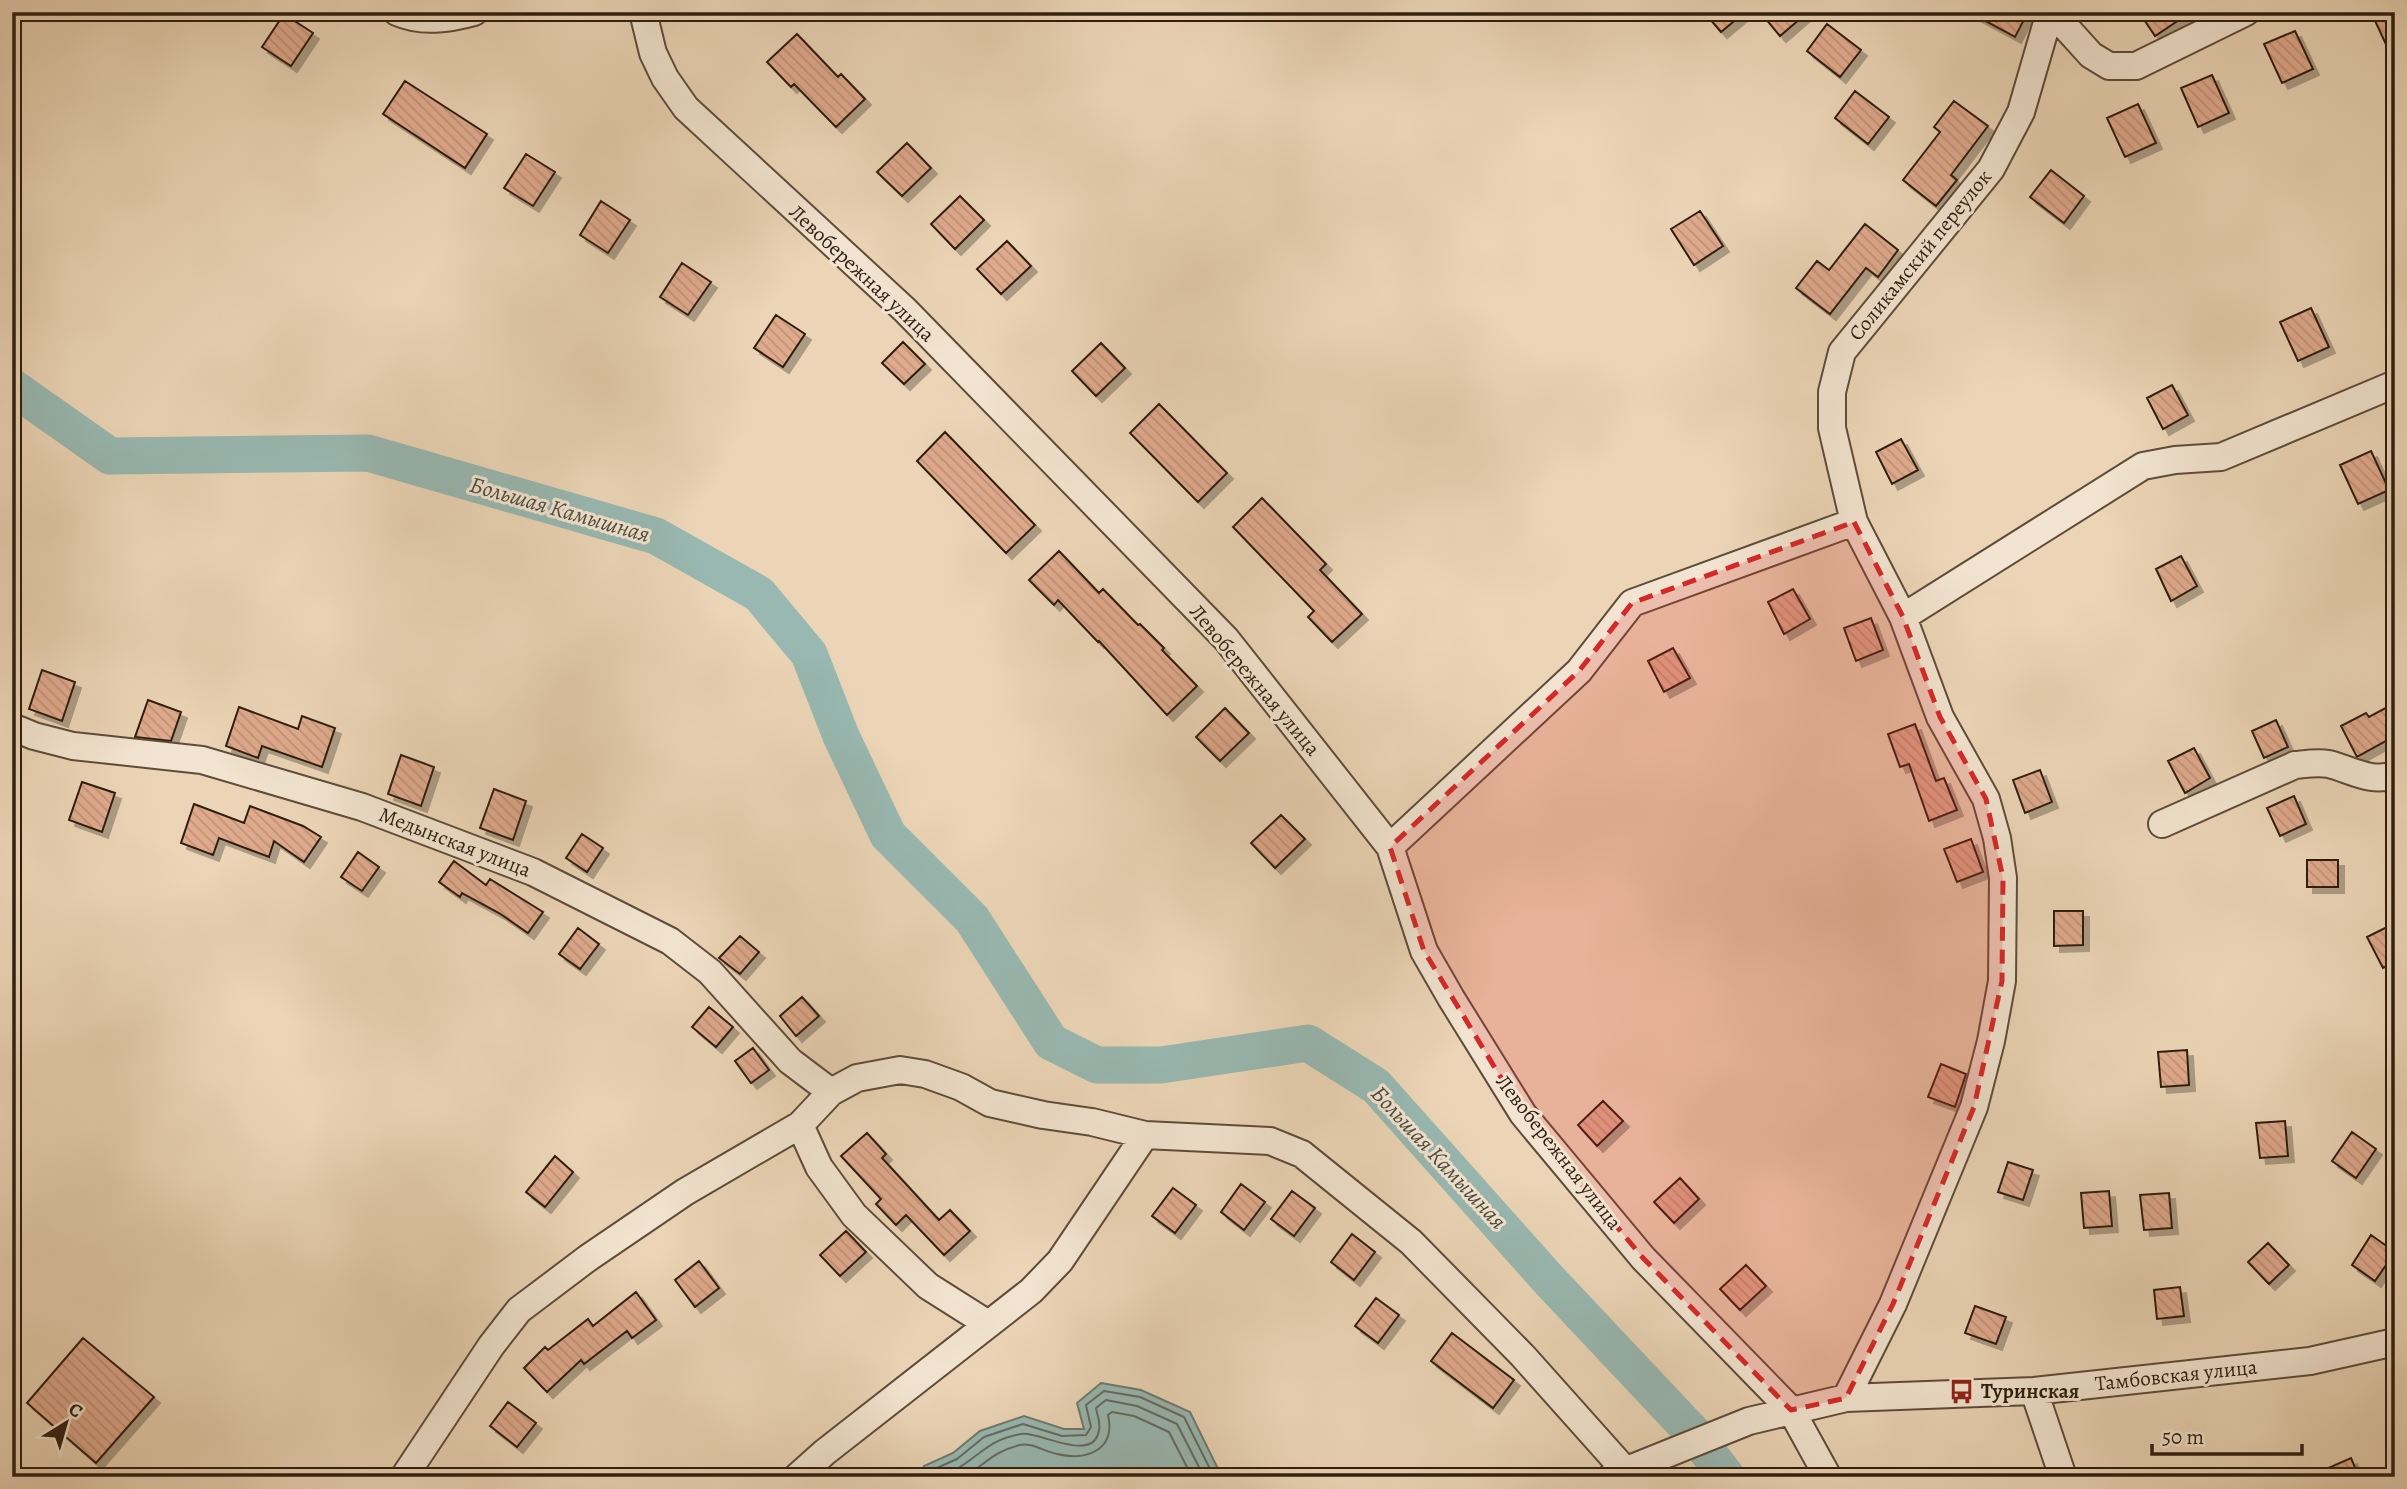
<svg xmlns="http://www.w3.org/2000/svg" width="2407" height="1489" font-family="Alegreya,serif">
<defs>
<pattern id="building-back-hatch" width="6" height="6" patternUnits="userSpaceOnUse" patternTransform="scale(1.75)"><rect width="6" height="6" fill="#e0aa8d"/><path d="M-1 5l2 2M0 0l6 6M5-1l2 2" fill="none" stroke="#c09279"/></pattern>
<filter id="shadow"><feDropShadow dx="6" dy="6" stdDeviation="0" flood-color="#0004"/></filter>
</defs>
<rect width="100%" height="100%" fill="#ebd5b6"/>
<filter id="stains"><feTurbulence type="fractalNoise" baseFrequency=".00286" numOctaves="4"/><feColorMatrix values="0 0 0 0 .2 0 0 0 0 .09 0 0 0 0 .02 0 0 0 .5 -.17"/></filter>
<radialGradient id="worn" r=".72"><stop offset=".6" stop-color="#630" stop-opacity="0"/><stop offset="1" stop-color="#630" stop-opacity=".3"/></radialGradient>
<path fill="#98b8b1" stroke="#6e7a71" stroke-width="2" d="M1101,1383l40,7 49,22 32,65h-303l5,-11 29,-13 27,-22 44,-15 40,13h20l-7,-26z"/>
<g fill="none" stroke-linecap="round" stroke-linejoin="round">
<path stroke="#646b61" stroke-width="2" d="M927,1477l3,-6 27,-12 27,-22 39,-13 39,12 24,-1 5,-8 -5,-22 18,-14 36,6 44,20 30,60
M938,1477c9,-4 18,-7 25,-12 22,-15 30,-26 58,-31 16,-4 73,31 78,-4 2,-7 -2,-15 -3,-22l10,-8 31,6 40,18 27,53
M964,1477c22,-13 28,-25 56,-32 11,-3 25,7 37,9 30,7 59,-4 51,-39l4,-3 22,4 35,16 23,45"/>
<path stroke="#98b8b1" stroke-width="37" d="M12,387l98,69 258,-3 288,83 103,58 50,60 32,82 47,99 84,84 79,123 46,23h64l147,-22 68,43 173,194 144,153 34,44"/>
</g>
<path fill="url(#building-back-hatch)" stroke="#2f1e11" stroke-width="2" filter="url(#shadow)" d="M1704,12h41l-24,20z
M1760,12h48l-28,24z
M1969,12h59l-13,25z
M2139,12h52l-36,24z
M2371,12h24v52z
M284,14l29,19 -22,33 -29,-19z
M1827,24l34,26 -21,27 -33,-26z
M2295,31l18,38 -31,14 -18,-39z
M797,34l41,43 3,-3 24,25 -29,28 -42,-43 -3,3 -24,-25z
M2212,75l17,38 -31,14 -17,-39z
M405,81l82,53 -22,34 -82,-54z
M1855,91l34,26 -21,27 -33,-26z
M1954,101l34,25 -37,49 6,5 -21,26 -33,-26 37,-48 -6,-5z
M2138,104l18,39 -31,14 -18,-39z
M907,143l24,25 -29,28 -25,-24z
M526,154l29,18 -22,34 -29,-18z
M2051,170l33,26 -20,27 -34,-26z
M960,196l24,24 -29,29 -24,-25z
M601,201l29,19 -22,33 -28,-18z
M1700,211l23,35 -29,19 -23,-36z
M1865,224l33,26 -20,27 -12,-9 -36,46 -34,-26 21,-27 12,9z
M1007,241l24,25 -30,28 -24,-25z
M682,263l29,19 -23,33 -28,-18z
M2311,308l18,39 -31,14 -18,-39z
M776,315l29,19 -22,33 -29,-19z
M903,342l22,22 -21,20 -22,-21z
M1101,343l24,25 -29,28 -24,-25z
M2172,385l16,30 -25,14 -16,-31z
M1159,404l68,69 -29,29 -68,-69z
M945,432l90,93 -29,28 -89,-92z
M1901,439l17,31 -26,14 -16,-32z
M2371,451l18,39 -31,14 -18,-39z
M1262,498l64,66 -6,6 42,44 -30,28 -24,-25 6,-6 -81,-84z
M1059,551l40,42 4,-4 35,36 2,-1 24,24 -2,2 35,36 -30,29 -68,-74 -1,1 -40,-42 -4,5 -25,-25z
M2181,556l16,30 -26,15 -15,-32z
M1793,589l17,30 -26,15 -16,-32z
M1871,618l12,32 -27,11 -12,-33z
M1673,648l17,30 -26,14 -16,-31z
M42,670l33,12 -13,39 -33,-12z
M148,700l33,12 -10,29 -36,-4z
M2395,703v33l-38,21 -16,-31 25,-13 3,4z
M239,707l59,22 4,-13 33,12 -13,39 -60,-21 -4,12 -32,-12z
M1225,708l24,25 -29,28 -24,-24z
M2276,720l12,27 -24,11 -12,-27z
M1915,724l21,57 8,-3 13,32 -28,11 -20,-57 -9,3 -12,-33z
M2194,748l16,30 -25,15 -17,-32z
M401,755l33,12 -13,39 -33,-12z
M2040,770l12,32 -27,11 -12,-33z
M82,782l33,11 -13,39 -33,-12z
M494,789l32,12 -13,39 -33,-12z
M2294,796l12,28 -26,12 -13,-28z
M194,804l50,19 6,-17 53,20 18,11 -17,25 -30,-21 -5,16 -50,-19 -6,17 -32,-12z
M1281,815l24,24 -30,29 -24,-25z
M582,834l21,14 -16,24 -21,-14z
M1971,839l12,33 -26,10 -13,-33z
M358,852l21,15 -17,24 -21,-14z
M2307,860h31v27h-31z
M454,861l32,24 4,-6 53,33 -15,21 -29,-20 -37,-20 -2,4 -21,-15z
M2054,911h29v34l-29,1z
M2395,923v39l-12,6 -16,-31z
M578,928l21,16 -19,25 -21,-15z
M740,936l19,16 -19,22 -21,-16z
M802,997l17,19 -23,20 -16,-20z
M709,1007l24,20 -17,20 -24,-20z
M753,1048l16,22 -18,13 -16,-22z
M2187,1050l2,35 -28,2 -3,-35z
M1941,1064l25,10 -11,33 -27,-10z
M1603,1101l20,20 -26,25 -19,-21z
M2285,1121l3,35 -28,2 -4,-35z
M2352,1132l24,17 -20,29 -24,-17z
M867,1133l19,21 -4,4 57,62 11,-10 20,21 -26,24 -38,-40 -10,10 -20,-21 5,-5 -40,-43z
M555,1156l18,16 -28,35 -19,-15z
M2008,1162l25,8 -10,30 -25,-8z
M1680,1178l19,21 -25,24 -20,-21z
M1241,1184l24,18 -21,28 -23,-18z
M1173,1188l23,17 -21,28 -23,-17z
M1292,1191l23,17 -21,28 -23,-17z
M2109,1191l3,35 -28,2 -3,-35z
M2169,1193l3,35 -28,2 -4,-35z
M846,1231l20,21 -26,24 -20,-21z
M1352,1234l23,18 -21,28 -23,-18z
M2371,1235l24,17 -20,29 -23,-16z
M2268,1243l21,22 -20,19 -21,-22z
M699,1261l20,27 -24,19 -20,-27z
M1746,1265l20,21 -26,24 -20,-21z
M2180,1287l4,29 -27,3 -3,-29z
M636,1292l20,28 -24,18 -5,-7 -43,33 -3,-4 -34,32 -23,-24 21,-21 3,3 40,-31 5,7z
M1376,1298l23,17 -21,28 -23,-17z
M1975,1306l31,11 -10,27 -31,-11z
M1452,1333l62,47 -21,28 -62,-47z
M83,1338l71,59 -58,66 -69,-60z
M508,1402l28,21 -19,24 -27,-21z
M2351,1458l8,19h-51z"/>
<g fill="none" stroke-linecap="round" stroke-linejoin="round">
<defs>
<path id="minor" d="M397,12c25,11 52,7 77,0
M643,12l10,41 12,25 21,30 219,202 321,329 164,208 34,104 27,47 72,116 120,144 148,152 37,67
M2052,12l39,43 18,11h27l110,-54
M1903,617l240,-151 32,-6 46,-3 174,-73
M12,727l22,9 39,10 129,14 160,47 171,65 137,69 40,31 80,89 41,31
M2162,824l133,-59c11,-1 22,-3 34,-1 23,6 41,19 66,11
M1390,847l189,-176 53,-68 222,-81
M800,1125l19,42 35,48 74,71 60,38
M2034,1391l29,86
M1846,1398l47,-94 81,-197 17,-66 11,-60 1,-103 -6,-40 -11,-39 -46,-82 -37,-100 -49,-95 -22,-94v-36l10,-40 149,-183 30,-57 29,-100
M1612,1476l137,-55 97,-23 188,-7 276,-30 85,-19
M404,1477l87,-131 28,-36 69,-52 97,-66 115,-67 31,-33 26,-14 43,-8 25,4 36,13 29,16 53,12 49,7 53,13 125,6 32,13 109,88 112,114 108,121
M797,1477l28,-25 206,-161 29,-30 85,-126"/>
</defs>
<use href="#minor" stroke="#5e4c3a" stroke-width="30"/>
<use href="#minor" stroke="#f2e4d0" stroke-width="26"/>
</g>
<path fill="#d62828" fill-opacity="0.2" stroke="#d62828" stroke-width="5" stroke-dasharray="14 9" stroke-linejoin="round" d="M1854,522l49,95 37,100 46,82 17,79 -1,103 -28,126 -81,197 -47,94 -55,12 -148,-152 -120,-144 -99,-163 -34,-104 189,-176 53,-68z"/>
<defs>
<symbol id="bus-bare" viewBox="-9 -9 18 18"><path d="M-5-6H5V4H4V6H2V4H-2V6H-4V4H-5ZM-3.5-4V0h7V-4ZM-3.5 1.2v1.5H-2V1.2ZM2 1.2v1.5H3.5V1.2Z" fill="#8f2418" stroke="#f2e4d0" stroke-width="2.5" paint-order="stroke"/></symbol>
</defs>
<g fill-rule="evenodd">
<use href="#bus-bare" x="1944" y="1374" width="35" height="35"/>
</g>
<g text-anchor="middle" stroke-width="6" stroke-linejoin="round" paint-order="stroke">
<g font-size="21" fill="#2f1e11" stroke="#f2e4d0">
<text transform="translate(1920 255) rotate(-51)" y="7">Соликамский переулок</text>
<text transform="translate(862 273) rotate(43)" y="7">Левобережная улица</text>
<text transform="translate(1255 680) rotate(50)" y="7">Левобережная улица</text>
<text transform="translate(455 842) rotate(21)" y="7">Медынская улица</text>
<text transform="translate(1559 1152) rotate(52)" y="7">Левобережная улица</text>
<text transform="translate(2176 1375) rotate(-6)" y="7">Тамбовская улица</text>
</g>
<g font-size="21" font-weight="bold" fill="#2f1e11" stroke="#f2e4d0" text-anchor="start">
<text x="1981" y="1398">Туринская</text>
</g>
<g font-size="23" font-style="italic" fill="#4e4c41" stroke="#f2e4d0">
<text transform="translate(560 509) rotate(16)" y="8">Большая Камышная</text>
<text transform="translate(1439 1157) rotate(47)" y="8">Большая Камышная</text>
</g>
</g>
<rect width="2407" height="1489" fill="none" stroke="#ebd5b6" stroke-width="42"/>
<rect x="14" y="14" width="2379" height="1461" fill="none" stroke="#2f1e11" stroke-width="3.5"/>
<rect x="21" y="21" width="2365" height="1447" fill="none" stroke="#2f1e11" stroke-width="2"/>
<g transform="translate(66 1423) rotate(37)" stroke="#f2e4d0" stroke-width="5" paint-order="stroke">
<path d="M0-5L12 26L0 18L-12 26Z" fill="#2f1e11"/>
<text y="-10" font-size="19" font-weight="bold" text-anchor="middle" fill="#2f1e11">С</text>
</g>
<path d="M2152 1444v10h150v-10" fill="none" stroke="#2f1e11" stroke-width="3.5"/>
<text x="2162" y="1444" font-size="21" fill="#2f1e11" stroke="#f2e4d0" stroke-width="5" paint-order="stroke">50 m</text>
<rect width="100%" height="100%" filter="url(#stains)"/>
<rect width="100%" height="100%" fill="url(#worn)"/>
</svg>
